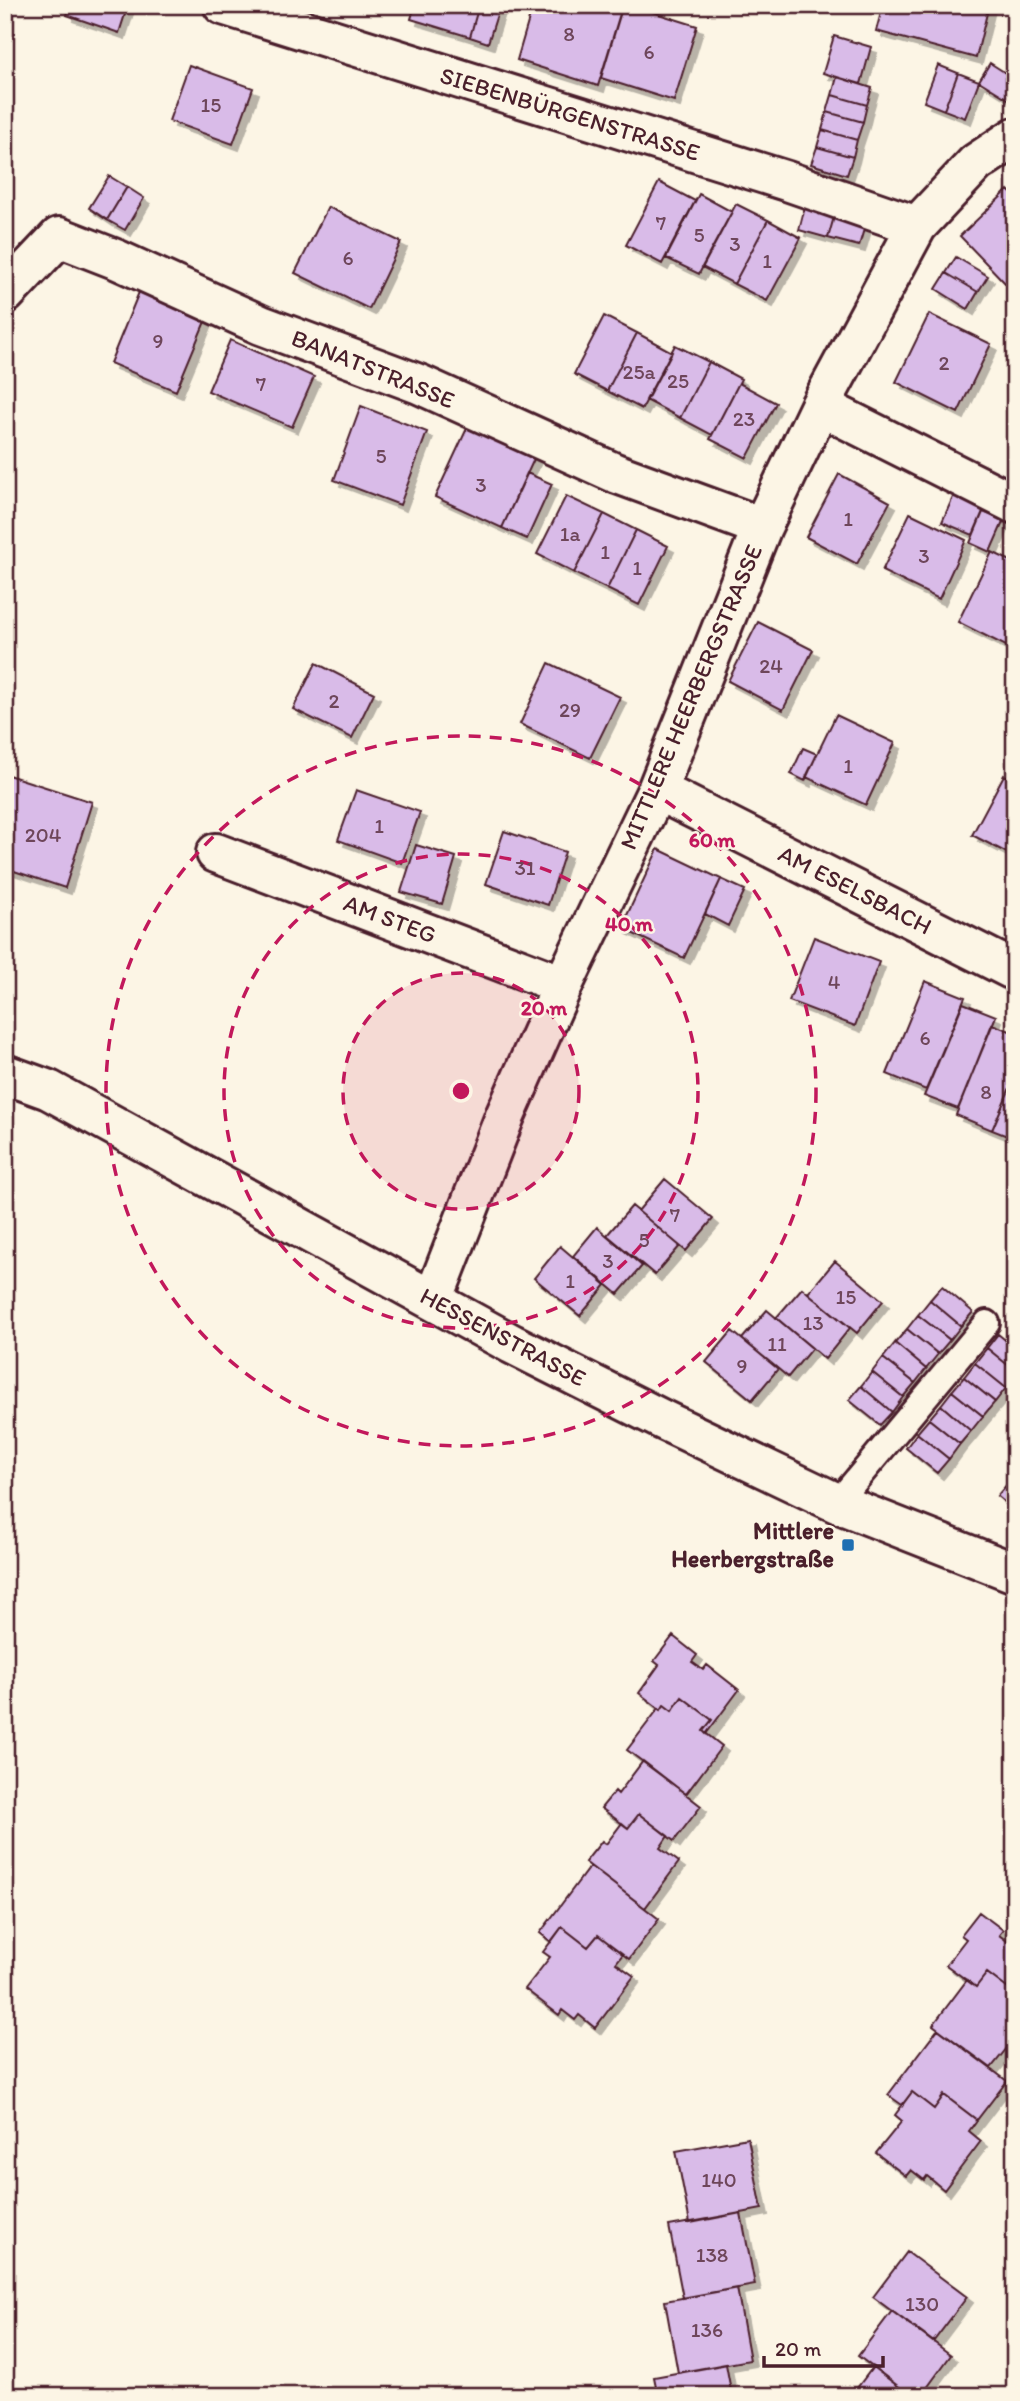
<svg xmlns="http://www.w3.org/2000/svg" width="1020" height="2401" font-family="Itim,sans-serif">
<defs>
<filter id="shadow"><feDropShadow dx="6" dy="6" stdDeviation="0" flood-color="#0004"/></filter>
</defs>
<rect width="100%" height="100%" fill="#fcf5e5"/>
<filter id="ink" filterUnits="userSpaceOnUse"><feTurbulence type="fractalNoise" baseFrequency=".0143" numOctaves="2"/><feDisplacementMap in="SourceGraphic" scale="14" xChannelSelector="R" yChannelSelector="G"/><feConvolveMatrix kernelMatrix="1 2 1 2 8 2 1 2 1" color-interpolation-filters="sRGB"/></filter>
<g filter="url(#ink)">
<path fill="#d9bbe8" stroke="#4a1f2b" stroke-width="2" filter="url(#shadow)" d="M70,5h58l-9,28 -52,-18z
M415,5h64l-9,32 -59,-18z
M479,5h21l-12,38 -18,-6z
M533,5h83l6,2 -24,79 -81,-26z
M623,5h7l67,21 -23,75 -73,-23z
M883,5h106l-13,53 -100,-27z
M834,36l37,11 -10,37 -38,-11z
M990,63l25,16 -2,23 -34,-21z
M189,65l64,23 -20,56 -64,-23z
M938,65l20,8 -14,37 -20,-8z
M958,73l21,8 -14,37 -21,-8z
M837,77l35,11 -5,17 -35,-10z
M832,95l35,10 -4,17 -36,-10z
M827,112l36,10 -6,18 -35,-10z
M822,130l35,10 -4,17 -36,-10z
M817,147l36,10 -6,18 -36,-11z
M109,176l18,11 -20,33 -18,-12z
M659,182l36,19 -33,63 -36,-19z
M127,187l17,11 -19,32 -18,-10z
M1008,190l7,7v82l-7,7 -48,-50z
M699,194l33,18 -33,62 -33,-16z
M808,195l30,8 -10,35 -29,-8z
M838,203l31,9 -10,34 -31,-8z
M736,204l32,16 -34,64 -32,-17z
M328,207l73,35 -32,67 -74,-36z
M768,220l33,18 -34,63 -33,-17z
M956,257l32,19 -10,16 -32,-19z
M946,273l32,19 -10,17 -32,-20z
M139,292l67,27 -30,72 -66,-28z
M929,314l62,30 -33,69 -62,-31z
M604,316l33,17 -30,58 -33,-17z
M637,333l35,19 -30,57 -35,-18z
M230,340l84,37 -22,50 -84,-36z
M675,345l34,17 -29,56 -34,-18z
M709,362l32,17 -29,56 -32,-17z
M739,383l37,20 -29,55 -37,-19z
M361,406l66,26 -27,73 -66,-25z
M468,426l67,31 -33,71 -67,-31z
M527,473l25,11 -25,55 -25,-11z
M839,474l51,28 -33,62 -51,-27z
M957,488l30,14 -14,33 -31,-13z
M566,496l38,18 -30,59 -37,-19z
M983,512l21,8 -14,32 -20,-9z
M910,513l56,27 -27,59 -57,-28z
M604,514l32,16 -29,59 -33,-16z
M636,530l32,16 -29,59 -32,-16z
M992,552l23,11v70l-7,14 -50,-25z
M758,622l55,28 -30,60 -55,-29z
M316,663l58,30 -22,45 -59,-29z
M549,663l71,34 -30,61 -70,-34z
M836,715l59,28 -29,62 -60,-28z
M803,748l14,6 -12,27 -14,-7z
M5,774l87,28 -27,86 -60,-20z
M1004,775l11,5v77l-43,-22z
M356,790l64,22 -18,51 -64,-23z
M504,831l61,21 -17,53 -62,-21z
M416,845l40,12 -14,47 -41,-12z
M658,849l63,30 -37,79 -63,-30z
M721,879l24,11 -17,36 -23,-12z
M814,937l65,25 -24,64 -66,-25z
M925,981l40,16 -39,93 -39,-16z
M963,1003l33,13 -38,93 -34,-13z
M992,1024l23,9v43l-23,54 -36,-15z
M1015,1076v63l-23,-9z
M665,1179l48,40 -27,32 -48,-40z
M632,1206l48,40 -25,29 -48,-40z
M597,1227l45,39 -24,28 -45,-38z
M560,1246l46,39 -26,31 -46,-38z
M835,1261l48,40 -26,32 -49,-40z
M942,1286l31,26 -12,14 -31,-26z
M802,1288l48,40 -25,31 -49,-41z
M930,1300l31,26 -11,14 -32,-25z
M767,1310l45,38 -24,29 -46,-38z
M918,1315l32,25 -12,14 -31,-25z
M907,1329l31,25 -12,15 -31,-26z
M732,1331l46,38 -26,31 -46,-38z
M998,1334l17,14v23l-28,-23z
M895,1343l31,26 -11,14 -32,-25z
M987,1348l28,23v7l-9,10 -31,-25z
M883,1358l32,25 -12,14 -31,-25z
M975,1363l31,25 -11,14 -31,-25z
M872,1372l31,25 -11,15 -31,-26z
M964,1377l31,25 -12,14 -31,-25z
M861,1386l31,26 -12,13 -31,-25z
M952,1391l31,25 -12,15 -30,-26z
M941,1405l30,26 -11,13 -31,-25z
M929,1419l31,25 -11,15 -32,-26z
M917,1433l32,26 -12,14 -31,-25z
M1015,1475v36l-18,-15z
M673,1636l24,19 -5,7 11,8 4,-5 32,25 -33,44 -3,-3 9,-11 -30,-23 -10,14 -8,-6 -3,5 -22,-17 20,-28 -5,-4z
M682,1697l30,23 -9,11 19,15 -36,48 -59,-44 32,-42 2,2 3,-5 8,6z
M643,1761l58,45 -27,35 -35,-27 -11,14 -27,-20 14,-17 3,3z
M639,1814l29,22 -8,12 19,14 -34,46 -60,-46 17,-21 4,3 16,-21 6,5z
M590,1866l69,53 -30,40 -31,-24 -10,12 -26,-20 -11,15 -11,-9z
M979,1912l24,18 -4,5 12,9 4,-4v54l-28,-21 -11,14 -30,-22 20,-26 -5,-4z
M562,1927l26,20 10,-12 25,19 -7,9 18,13 -39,52 -16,-13 -4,5 -13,-10 -3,5 -34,-26 25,-32 -7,-5z
M987,1973l28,21v4l-7,8 7,6v26l-24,30 -58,-43 34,-45 9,7z
M938,2029l69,52 -30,39 -33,-25 -10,14 -22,-17 -10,13 -14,-10z
M912,2092l22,17 10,-14 33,25 -8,11 12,10 -37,49 -17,-14 -3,4 -13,-10 -5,6 -30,-23 26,-32 -7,-6z
M748,2138l14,71 -72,14 -14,-72z
M741,2213l14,72 -72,13 -14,-72z
M907,2252l60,45 -34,45 -60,-45z
M737,2288l13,72 -72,13 -13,-72z
M892,2311l59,44 -30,41h-10l-53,-40z
M726,2364l6,32h-74l-4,-19z
M873,2367l38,29h-60z"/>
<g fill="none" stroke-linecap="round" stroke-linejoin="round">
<defs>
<path id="lane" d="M837,1503l150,-180"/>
<path id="street" d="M223,5l564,176 130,45
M5,294l54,-57 59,23 143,65 158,59 196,89 147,54
M820,406l195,98
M657,790l358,181
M216,853l347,132
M433,1300l72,-184 58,-131 94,-195 105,-263 58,-121 97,-180 59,-63 39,-26"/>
<path id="secondary" d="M5,1074l44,16 463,254 151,76 174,83 178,70"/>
</defs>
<use href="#lane" stroke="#4a1f2b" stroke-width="30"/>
<use href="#street" stroke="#4a1f2b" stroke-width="44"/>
<use href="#secondary" stroke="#4a1f2b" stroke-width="44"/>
<use href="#lane" stroke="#fcf5e5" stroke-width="24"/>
<use href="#street" stroke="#fcf5e5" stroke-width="38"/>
<use href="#secondary" stroke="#fcf5e5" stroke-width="38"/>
</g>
</g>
<circle cx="461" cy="1091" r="118" fill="#c2185b" fill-opacity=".12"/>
<g fill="none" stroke="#c2185b" stroke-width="3.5" stroke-dasharray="12 9">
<circle cx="461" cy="1091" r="118"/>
<circle cx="461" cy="1091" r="237"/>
<circle cx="461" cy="1091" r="355"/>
</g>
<rect fill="#1f6fb2" stroke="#fcf5e5" stroke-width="2.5" x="841" y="1538" width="14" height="14" rx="3.5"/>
<g text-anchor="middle" stroke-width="5" stroke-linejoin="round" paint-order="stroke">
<g font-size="21" fill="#6e465a">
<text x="569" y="41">8</text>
<text x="649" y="59">6</text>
<text x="211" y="112">15</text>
<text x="661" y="230">7</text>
<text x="699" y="242">5</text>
<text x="735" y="251">3</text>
<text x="348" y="265">6</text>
<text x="767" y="268">1</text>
<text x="158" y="348">9</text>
<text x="944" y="370">2</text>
<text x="639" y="379">25a</text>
<text x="678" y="388">25</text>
<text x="261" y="391">7</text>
<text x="744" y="426">23</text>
<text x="381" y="463">5</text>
<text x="481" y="492">3</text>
<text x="848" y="526">1</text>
<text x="570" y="541">1a</text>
<text x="605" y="559">1</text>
<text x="924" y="563">3</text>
<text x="637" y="575">1</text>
<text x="771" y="673">24</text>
<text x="334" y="708">2</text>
<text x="570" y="717">29</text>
<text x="848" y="773">1</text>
<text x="379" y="833">1</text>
<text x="43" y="842">204</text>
<text x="525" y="875">31</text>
<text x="834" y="989">4</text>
<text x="925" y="1045">6</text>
<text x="986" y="1099">8</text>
<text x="675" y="1222">7</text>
<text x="644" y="1247">5</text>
<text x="608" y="1268">3</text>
<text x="570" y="1288">1</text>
<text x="846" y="1304">15</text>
<text x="813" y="1330">13</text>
<text x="777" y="1351">11</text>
<text x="742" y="1373">9</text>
<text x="719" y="2187">140</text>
<text x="712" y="2262">138</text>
<text x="922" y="2311">130</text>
<text x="707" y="2337">136</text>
</g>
<g font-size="24" fill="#4a1f2b" stroke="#fcf5e5">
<text transform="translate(570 114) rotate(17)" y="8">SIEBENBÜRGENSTRASSE</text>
<text transform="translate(373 369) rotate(22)" y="8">BANATSTRASSE</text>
<text transform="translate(691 697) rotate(-67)" y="8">MITTLERE HEERBERGSTRASSE</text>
<text transform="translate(855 890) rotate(27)" y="8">AM ESELSBACH</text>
<text transform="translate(390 919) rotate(21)" y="8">AM STEG</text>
<text transform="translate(503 1337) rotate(28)" y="8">HESSENSTRASSE</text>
</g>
<g font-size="24" font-weight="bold" fill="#4a1f2b" stroke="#fcf5e5" text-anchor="end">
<text x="834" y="1539">Mittlere<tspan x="834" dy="28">Heerbergstraße</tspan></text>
</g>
</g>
<circle cx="461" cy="1091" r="10" fill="#c2185b" stroke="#fcf5e5" stroke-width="3.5"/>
<g font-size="21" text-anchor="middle" font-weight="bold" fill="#c2185b" stroke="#fcf5e5" stroke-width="5" stroke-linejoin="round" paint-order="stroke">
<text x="712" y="847">60 m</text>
<text x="629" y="931">40 m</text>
<text x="544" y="1015">20 m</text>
</g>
<rect width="1020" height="2401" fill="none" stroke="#fcf5e5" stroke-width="28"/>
<rect x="14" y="14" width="992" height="2373" fill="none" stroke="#4a1f2b" stroke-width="2.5" filter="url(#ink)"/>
<path d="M764 2356v10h119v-10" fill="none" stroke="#4a1f2b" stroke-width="3.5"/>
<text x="775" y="2356" font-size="21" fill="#4a1f2b" stroke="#fcf5e5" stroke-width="5" paint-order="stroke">20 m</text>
</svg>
